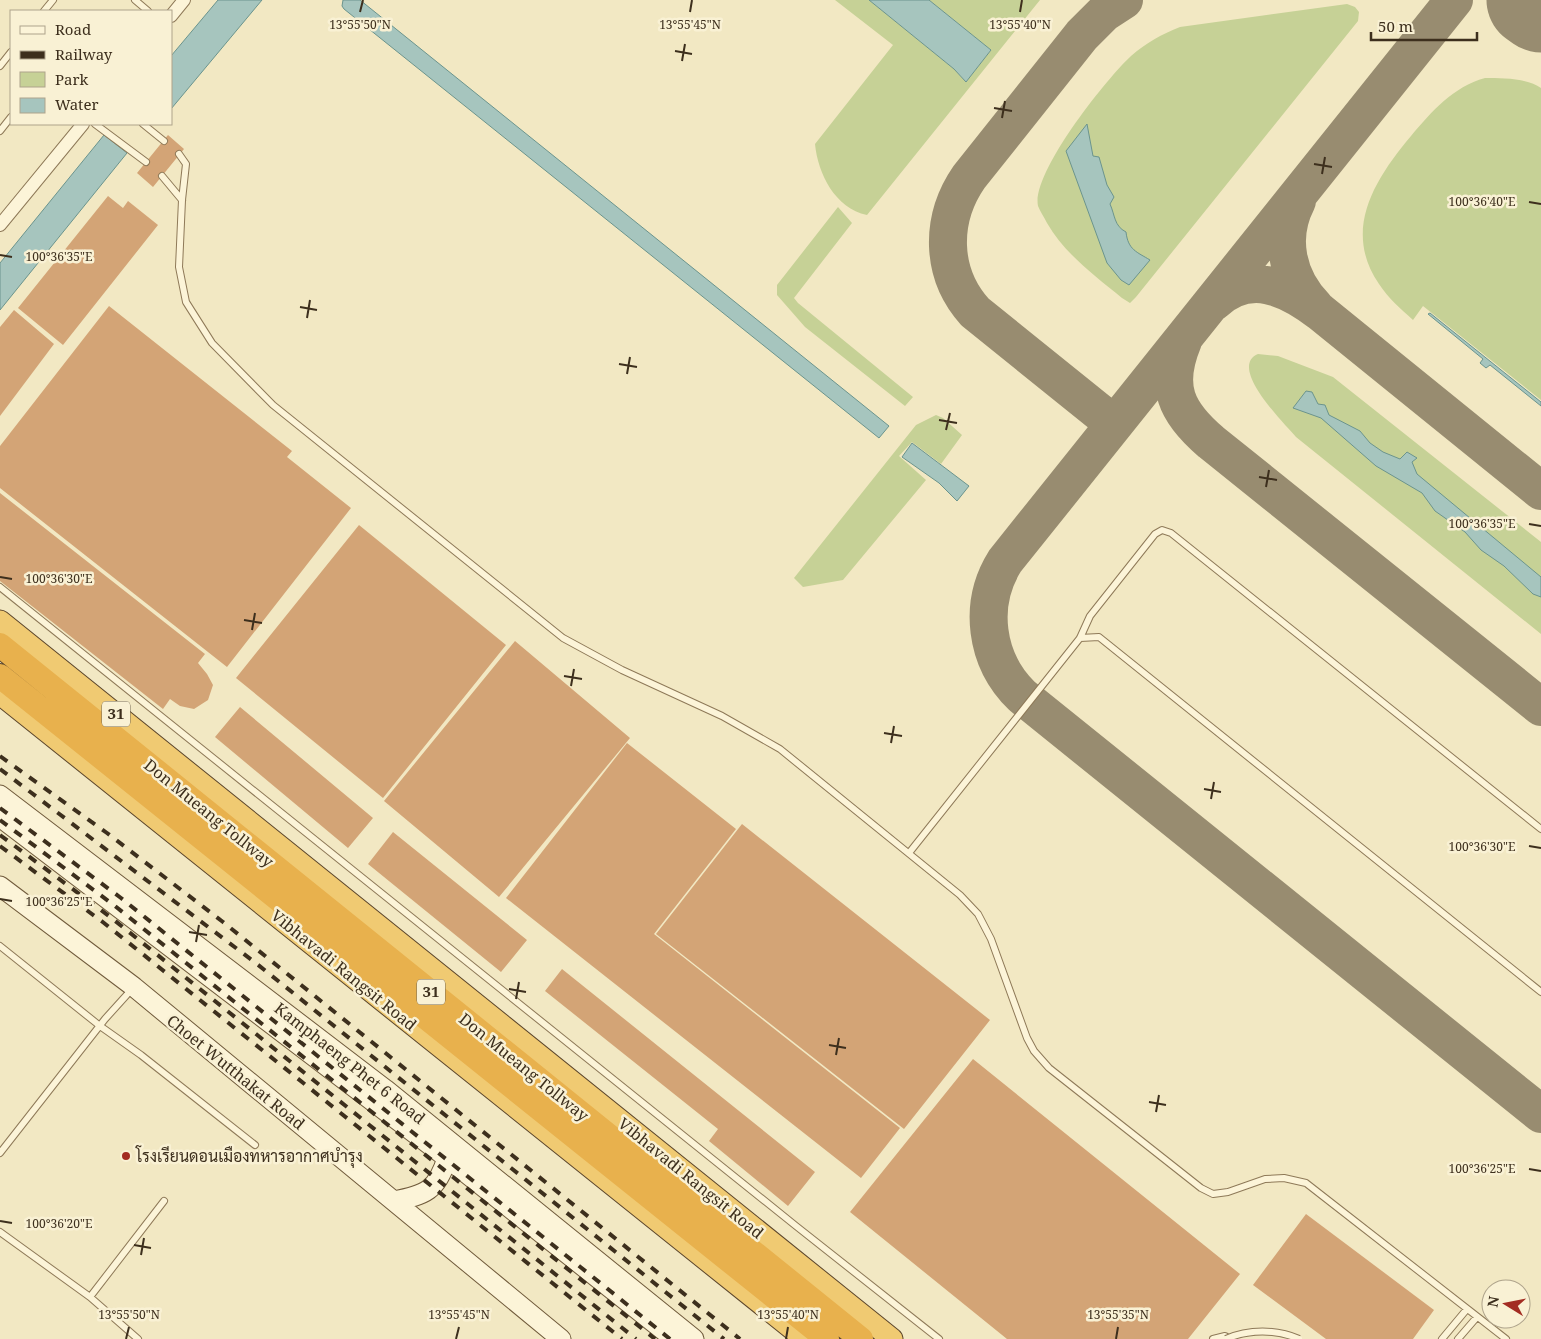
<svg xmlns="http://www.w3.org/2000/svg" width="1541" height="1339" font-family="'Noto Serif',Sarabun,serif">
<rect width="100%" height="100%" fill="#f2e8c3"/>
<path fill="#c6d196" d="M835,0h34l85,69 12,13 25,-32 -62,-50h111l-173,215c-32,-7 -49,-41 -52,-71l78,-99z
M1347,4l8,3 4,5 -1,9 -222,276 -6,6 -8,-5c-28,-23 -57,-44 -75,-75 -3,-6 -7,-12 -9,-17 -7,-33 69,-128 93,-150 15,-13 31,-22 49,-29z
M1485,78c17,0 42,0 56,10v312l-118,-94 -10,14c-12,-11 -25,-22 -34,-36 -37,-54 -4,-105 32,-148 21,-25 42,-49 74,-58z
M838,207l14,16 -58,75 4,5 115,94 -8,9 -100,-79 -28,-32v-10z
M1258,354l20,2 55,21 208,165v92l-245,-197c-11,-13 -69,-70 -38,-83z
M936,415l7,3 19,17 -21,29 -29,-22 -13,14 27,24 -83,100 -40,7 -9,-9 122,-153z"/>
<path fill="#a6c5be" stroke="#6b948d" d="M218,0h44l-91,109v-53z
M343,0h17l529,426 -10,12 -535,-429 -2,-3z
M869,0h60l62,50 -25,32 -12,-13z
M1087,124l6,32 6,1 8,28 7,12 -4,7c5,11 4,22 16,28 2,18 11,20 24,28l-21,25 -8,-5 -14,-17 -41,-112z
M104,135l23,18 -127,157v-47z
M1430,313l111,89v4l-51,-41 -4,3 -6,-5 3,-4 -55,-45z
M1306,391l6,1 6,12 7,1 4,10 31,16 10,12 13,9 17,7 7,-7 10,6 -5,4 5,12 124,103v20l-8,-3 -29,-28 -23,-16 -16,-18 -30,-21 -13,-18 -46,-27 -55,-48 -28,-10z
M912,443l57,43 -12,15 -18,-18 -37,-26z"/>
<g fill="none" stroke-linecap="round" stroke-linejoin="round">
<path stroke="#988c70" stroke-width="38" d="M1454,0l-449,561c-27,43 -20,99 17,135l519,418
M1297,201c-19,37 -10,77 18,106
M1214,302c35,-33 73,-15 106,10l221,179
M1183,341c-19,46 -7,71 28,101l330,265
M1114,424l-139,-112c-35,-39 -35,-93 -6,-135l113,-142 22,-22 20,-13"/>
<path stroke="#988c70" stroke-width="95" d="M1534,0l7,5"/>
</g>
<path fill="#d3a476" d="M168,135l16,14 -31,38 -16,-14z
M108,196l15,12 5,-7 30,24 -95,120 -45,-37z
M109,306l183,145 -5,6 64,51 -124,159 -227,-179v-42z
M14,310l40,34 -54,72v-89z
M0,493l205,161 -7,9 9,11 6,11 -5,15 -14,9 -14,-3 -10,-7 -7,10 -163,-128z
M359,525l147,120 -123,153 -147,-120z
M515,641l115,97 -131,159 -115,-96z
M240,707l133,111 -25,30 -133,-111z
M627,743l109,86 -82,105 246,194 -39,50 -355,-280z
M742,824l248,196 -86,109 -248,-195z
M393,832l134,108 -26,32 -133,-108z
M562,969l253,203 -27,34 -79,-65 9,-12 -173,-138z
M973,1059l267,215 -52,65h-181l-157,-127z
M1306,1214l128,96 -21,29h-87l-73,-54z"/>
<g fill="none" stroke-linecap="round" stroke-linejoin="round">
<defs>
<path id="service" d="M135,0l13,11
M44,11l9,-11
M0,66l11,-14
M95,124l51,38
M143,124l21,17
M0,131l11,-14
M179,154l7,10 -4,36 -3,67 7,35 26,41 61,62 290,233 59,32 100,46 58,33 180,146 18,19 13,25 36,99 7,13 15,17 152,120 12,6 15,-2 37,-13 19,-1 22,5 200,156
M162,176l20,24
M0,587l796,639 143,113
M1080,638l19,-1 442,355
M909,853l171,-215 10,-22 65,-82 7,-4 9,3 370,296
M0,946l100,80 41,29 114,90
M0,1153l105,-134 28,-31
M0,1232l90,65 48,42
M90,1297l74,-96
M1213,1339l12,-3 5,3
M1442,1339l25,-30
M1458,1339l19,-22"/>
<path id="minor" d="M171,16l13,-16
M0,225l83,-101"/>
<path id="secondary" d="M0,795l385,294 309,250
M0,817l447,341 226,180
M0,886l134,101 427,352
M394,1201c31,-6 43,-10 53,-43"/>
<path id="trunk" d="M0,621l892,718
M0,694l805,645"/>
<path id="motorway" d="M0,645l861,694
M0,676l827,663"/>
</defs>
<use href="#service" stroke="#8e7958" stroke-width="8"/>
<use href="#minor" stroke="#8e7958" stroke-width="14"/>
<use href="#secondary" stroke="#705a3b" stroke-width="21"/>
<use href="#trunk" stroke="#5c462c" stroke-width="23"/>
<use href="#motorway" stroke="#5c462c" stroke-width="26"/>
<use href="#service" stroke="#fcf4d8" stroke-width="6"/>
<use href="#minor" stroke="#fcf4d8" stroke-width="12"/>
<use href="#secondary" stroke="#fcf4d8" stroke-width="19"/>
<use href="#trunk" stroke="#f0ca72" stroke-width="21"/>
<use href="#motorway" stroke="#e8b14d" stroke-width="24"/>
<path stroke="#3d2f1d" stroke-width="4" stroke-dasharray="9 9" stroke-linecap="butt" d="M0,756l107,77 116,89 517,417
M0,769l257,195 467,375
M0,808l121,90 549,441
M0,820l115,86 540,433
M0,835l109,81 527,423
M0,846l104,77 518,416"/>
<defs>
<path id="service-bridge" d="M1226,1339c22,-10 51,-10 73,0"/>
</defs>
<use href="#service-bridge" stroke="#8e7958" stroke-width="8" stroke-linecap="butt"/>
<use href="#service-bridge" stroke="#fcf4d8" stroke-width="6"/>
</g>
<path fill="none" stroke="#3d2f1d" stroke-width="2" d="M360,12l3,-12M690,12l2,-12M1020,12l2,-12M675,51l17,3M682,61l3,-17M994,108l18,3M1002,118l3,-17M1314,164l18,3M1322,174l3,-17M1529,202l12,2M0,255l12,2M300,307l17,3M307,318l3,-18M619,364l18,3M627,374l3,-17M939,420l18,3M946,430l4,-17M1259,477l18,3M1266,487l3,-17M1529,524l12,2M0,577l12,2M244,620l18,3M252,630l3,-17M564,676l18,3M571,686l3,-17M884,733l18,3M891,743l3,-17M1204,789l17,3M1211,799l3,-17M1529,846l12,2M0,899l12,2M189,932l18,3M196,942l3,-17M509,989l17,3M516,999l3,-17M829,1045l17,3M836,1055l3,-17M1149,1102l17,3M1156,1112l3,-17M1529,1169l12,2M0,1221l12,2M134,1245l17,3M141,1255l3,-17M126,1339l3,-12M456,1339l3,-12M786,1339l2,-12M1116,1339l2,-12"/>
<circle fill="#a32c22" stroke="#f9f1d4" stroke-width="2" cx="126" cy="1156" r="5"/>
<g text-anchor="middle" stroke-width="5" stroke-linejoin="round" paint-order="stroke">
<g fill="#f9f1d4" stroke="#756954" stroke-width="1">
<rect x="102" y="701.5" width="28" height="25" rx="4"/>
<rect x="417" y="979.5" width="28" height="25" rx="4"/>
</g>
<g font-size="15" font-weight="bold" fill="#3d2f1d">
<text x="116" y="719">31</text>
<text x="431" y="997">31</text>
</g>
<g font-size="16" fill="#3d2f1d" stroke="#f9f1d4">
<text transform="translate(209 813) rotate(39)" y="6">Don Mueang Tollway</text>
<text transform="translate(344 970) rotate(39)" y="6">Vibhavadi Rangsit Road</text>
<text transform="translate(350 1063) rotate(38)" y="6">Kamphaeng Phet 6 Road</text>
<text transform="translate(524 1067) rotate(39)" y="6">Don Mueang Tollway</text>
<text transform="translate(236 1072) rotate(39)" y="6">Choet Wutthakat Road</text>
<text transform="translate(691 1178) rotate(39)" y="6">Vibhavadi Rangsit Road</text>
</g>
<g font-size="16" fill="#3d2f1d" stroke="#f9f1d4" text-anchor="start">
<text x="136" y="1162">โรงเรียนดอนเมืองทหารอากาศบำรุง</text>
</g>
</g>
<g font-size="12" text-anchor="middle" fill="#3d2f1d" stroke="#f9f1d4" stroke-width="5" stroke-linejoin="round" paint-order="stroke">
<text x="360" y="29">13°55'50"N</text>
<text x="690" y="29">13°55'45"N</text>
<text x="1020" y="29">13°55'40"N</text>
<text x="1482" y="206">100°36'40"E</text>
<text x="59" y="261">100°36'35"E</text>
<text x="1482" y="528">100°36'35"E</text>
<text x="59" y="583">100°36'30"E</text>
<text x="1482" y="851">100°36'30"E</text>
<text x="59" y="906">100°36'25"E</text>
<text x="1482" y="1173">100°36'25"E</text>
<text x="59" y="1228">100°36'20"E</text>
<text x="129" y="1319">13°55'50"N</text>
<text x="459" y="1319">13°55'45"N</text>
<text x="788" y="1319">13°55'40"N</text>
<text x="1118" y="1319">13°55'35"N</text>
</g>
<rect x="10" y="10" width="162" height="115" fill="#f9f1d4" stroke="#aea38b"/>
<rect x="20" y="26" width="25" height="8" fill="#fcf4d8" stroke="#aea38b"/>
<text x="55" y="35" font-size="15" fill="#3d2f1d">Road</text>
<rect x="20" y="51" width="25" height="8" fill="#3d2f1d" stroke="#aea38b"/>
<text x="55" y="60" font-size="15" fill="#3d2f1d">Railway</text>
<rect x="20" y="72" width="25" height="15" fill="#c6d196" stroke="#aea38b"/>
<text x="55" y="85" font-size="15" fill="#3d2f1d">Park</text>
<rect x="20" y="98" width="25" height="15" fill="#a6c5be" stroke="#aea38b"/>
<text x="55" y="110" font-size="15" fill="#3d2f1d">Water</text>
<g transform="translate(1506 1304) rotate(280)"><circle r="24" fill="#f9f1d4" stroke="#aea38b"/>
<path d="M0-4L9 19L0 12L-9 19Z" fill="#a32c22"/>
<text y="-8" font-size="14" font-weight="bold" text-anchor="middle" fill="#3d2f1d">N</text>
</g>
<path d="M1371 32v8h106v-8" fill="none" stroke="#3d2f1d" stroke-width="2.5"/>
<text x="1378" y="32" font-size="15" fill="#3d2f1d" stroke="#f9f1d4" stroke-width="4" paint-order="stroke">50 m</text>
</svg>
